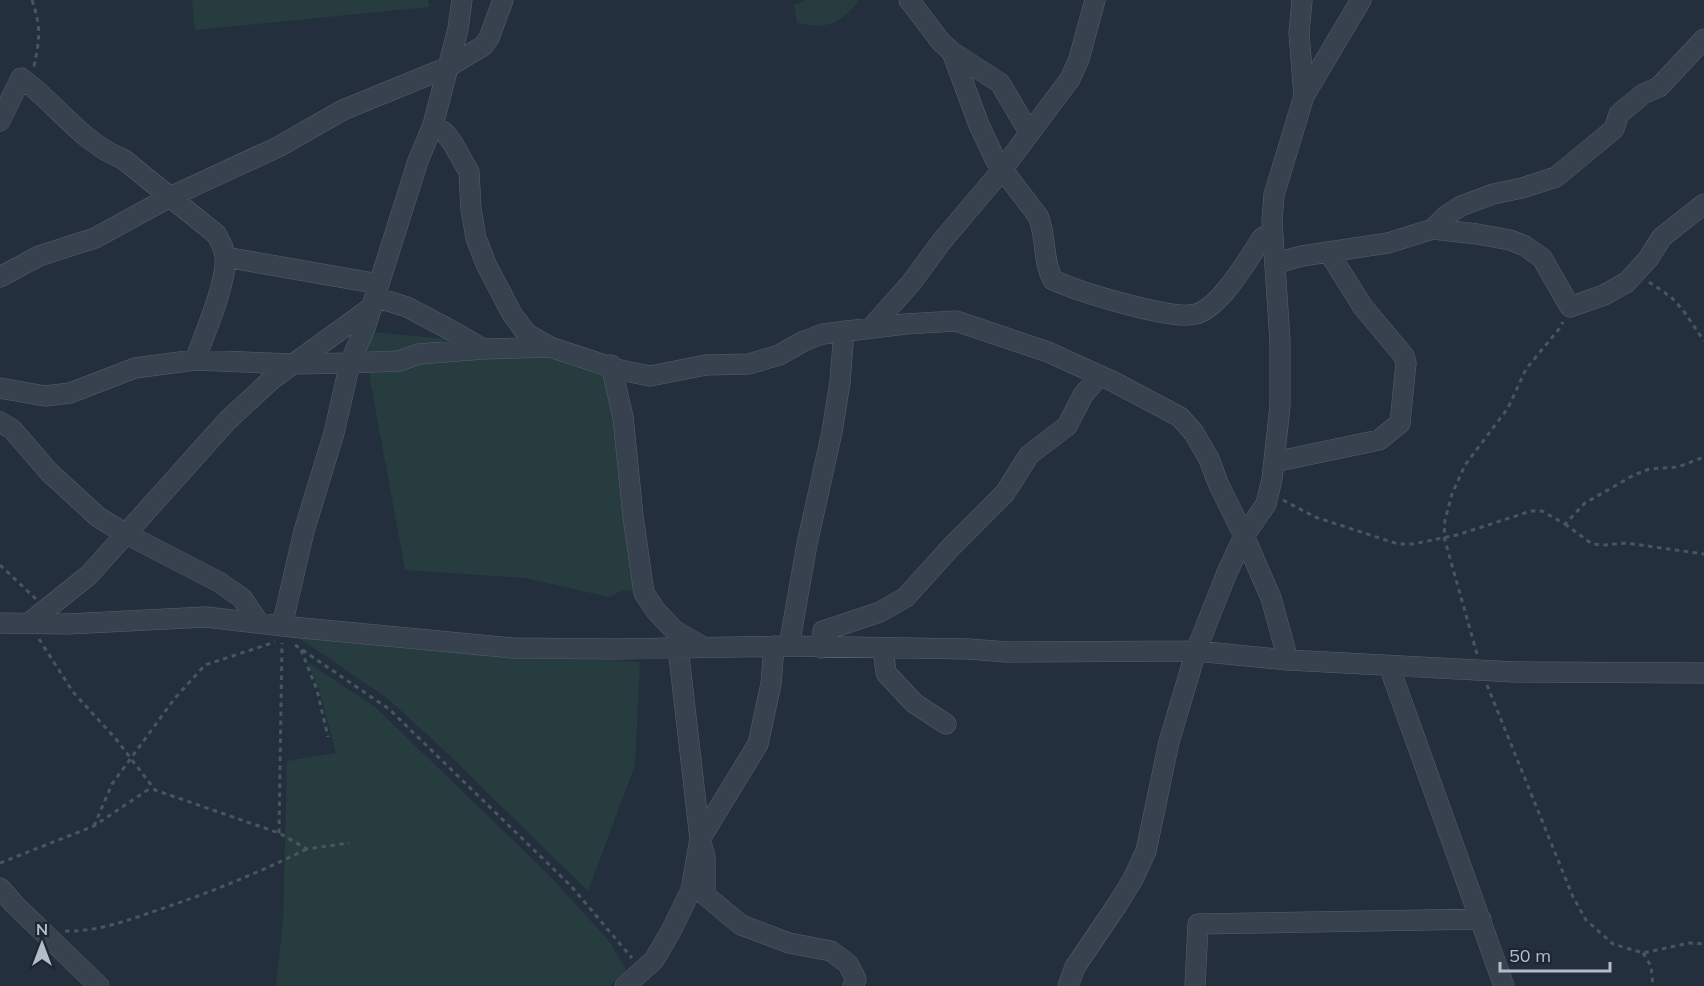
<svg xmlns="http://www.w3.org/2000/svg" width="1704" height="986" font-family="Mulish,sans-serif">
<rect width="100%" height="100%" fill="#242f3e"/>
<path fill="#263c3f" d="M192,0h236l1,7 -234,23z
M806,0h52v2c-21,23 -30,27 -61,21l-3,-18z
M372,332l119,11 124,26 33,224 -25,-3 -14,7 -84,-19 -120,-8 -39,-212z
M293,634l209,21 138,7 -5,103 -47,126 -142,-139 -59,-54z
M308,663l66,43 173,167 62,68 17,29 -16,16h-334l7,-64 4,-161 49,-8 -17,-64z"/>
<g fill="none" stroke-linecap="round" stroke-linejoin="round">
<defs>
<path id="minor" d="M909,0l32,42 11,10 48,31 29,49
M1302,0l-3,33 5,63
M952,52l27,73 17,36 42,55c9,21 4,44 15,64 24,11 119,41 143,34 24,-6 53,-56 66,-76l5,-3h6
M0,121l21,-43c35,25 61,65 102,81l93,75c4,7 8,13 9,22 3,24 -21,80 -30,104
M433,125l12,8 7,9 17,30 2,37 5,29 10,26 26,50 15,20 23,13
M1433,229l14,-14 14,-9 32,-12 29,-6 34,-11 58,-48 5,-15 24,-20 16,-7 45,-48
M225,257l154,27
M1276,263l26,-7 86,-13 45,-14 44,5 33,6 15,6 17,12 28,49 34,-12 23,-13 21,-23 14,-22 42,-33
M0,277l39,-21 56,-18 75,-41 108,-50 65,-37 105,-43 35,-21 6,-8 14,-38
M375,297l32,10 49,26 27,16 67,-2 70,23 30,6 56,-11 43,-1 30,-9 25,-14 19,-7 83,-10 50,-3 92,31 66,30 66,35 14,16 15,26 9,24 26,53 27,62 17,62
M871,328l40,-45 31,-42 60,-71 68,-91 9,-20 16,-59
M611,365l12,52 10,99 11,77 12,18 18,19 29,17
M0,388l45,8 25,-3 65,-25 60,-8 99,4 56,-1 49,-2 20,-7 64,-5
M0,422l12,7 37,43 49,45 28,17 93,48 23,16 17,25
M1274,462l105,-22 21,-17 6,-60 -2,-7 -41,-49 -34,-54
M0,623l68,1 138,-7 86,10 221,21 103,1 173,-3 180,3 38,3 189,-1 92,9 227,12 189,1
M29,623l60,-48 138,-154 44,-41 101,-73
M282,626l22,-95 30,-98 16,-70 15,-35 53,-167 15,-36 25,-96 4,-29
M789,646l18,-102 25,-112 8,-50 4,-51
M678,647l22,192 5,18v38l36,30 48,18 42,8 17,13 8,15 -3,7
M821,648l2,-17 57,-19 26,-15 45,-50 54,-54 24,-38 38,-29 16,-31 17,-20
M883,648l3,25 28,30 32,21
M1389,666l115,320
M0,888l15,17 84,81
M625,986l29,-26 17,-29 20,-41 9,-51 58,-95 13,-60 3,-38
M1068,986l7,-19 42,-62 16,-26 13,-28 23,-109 27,-91 30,-76 18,-39 22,-32 6,-25 8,-73v-65l-8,-120 2,-26 30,-99 57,-96
M1195,986l3,-62 283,-5"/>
</defs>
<use href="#minor" stroke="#565f6c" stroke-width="21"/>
<path stroke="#44595c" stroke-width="3" stroke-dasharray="4.5 4.5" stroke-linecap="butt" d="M32,0c9,26 8,39 2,66l-2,2
M1649,282l22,15 12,13 21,31
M1283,500l32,17 83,27h15l44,-9 74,-24h11l23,13 20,-21 49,-28 15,-6 29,-2 26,-10
M1565,524l27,20 13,1 21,-2 78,11
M0,565l36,34
M39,639l34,53 43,47 39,51 124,43 28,16 42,-6
M295,645l94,64 182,177 61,72
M301,650l16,40 11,47
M1477,654l-33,-117 1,-17 7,-26 13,-29 43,-57 18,-39 33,-40 4,-7
M1487,685l86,212 13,23 27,24 30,9 46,-10 15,1
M94,826l18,-42 63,-86 30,-33 70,-23
M279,833l3,-190
M0,863l94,-37 58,-39
M65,931c33,1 63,-11 93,-21 51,-17 100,-37 149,-61
M1643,953l8,13 2,20"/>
<use href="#minor" stroke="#38414e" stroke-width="20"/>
</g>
<g transform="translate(42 944)" stroke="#1d2633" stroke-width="4.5" paint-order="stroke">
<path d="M0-4.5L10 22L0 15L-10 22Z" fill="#b4bcc9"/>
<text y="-9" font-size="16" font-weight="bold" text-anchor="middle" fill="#b4bcc9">N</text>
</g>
<path d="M1500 962v9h110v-9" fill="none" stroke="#b4bcc9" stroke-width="3"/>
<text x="1509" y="962" font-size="18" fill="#b4bcc9" stroke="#1d2633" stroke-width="4.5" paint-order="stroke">50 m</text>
</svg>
